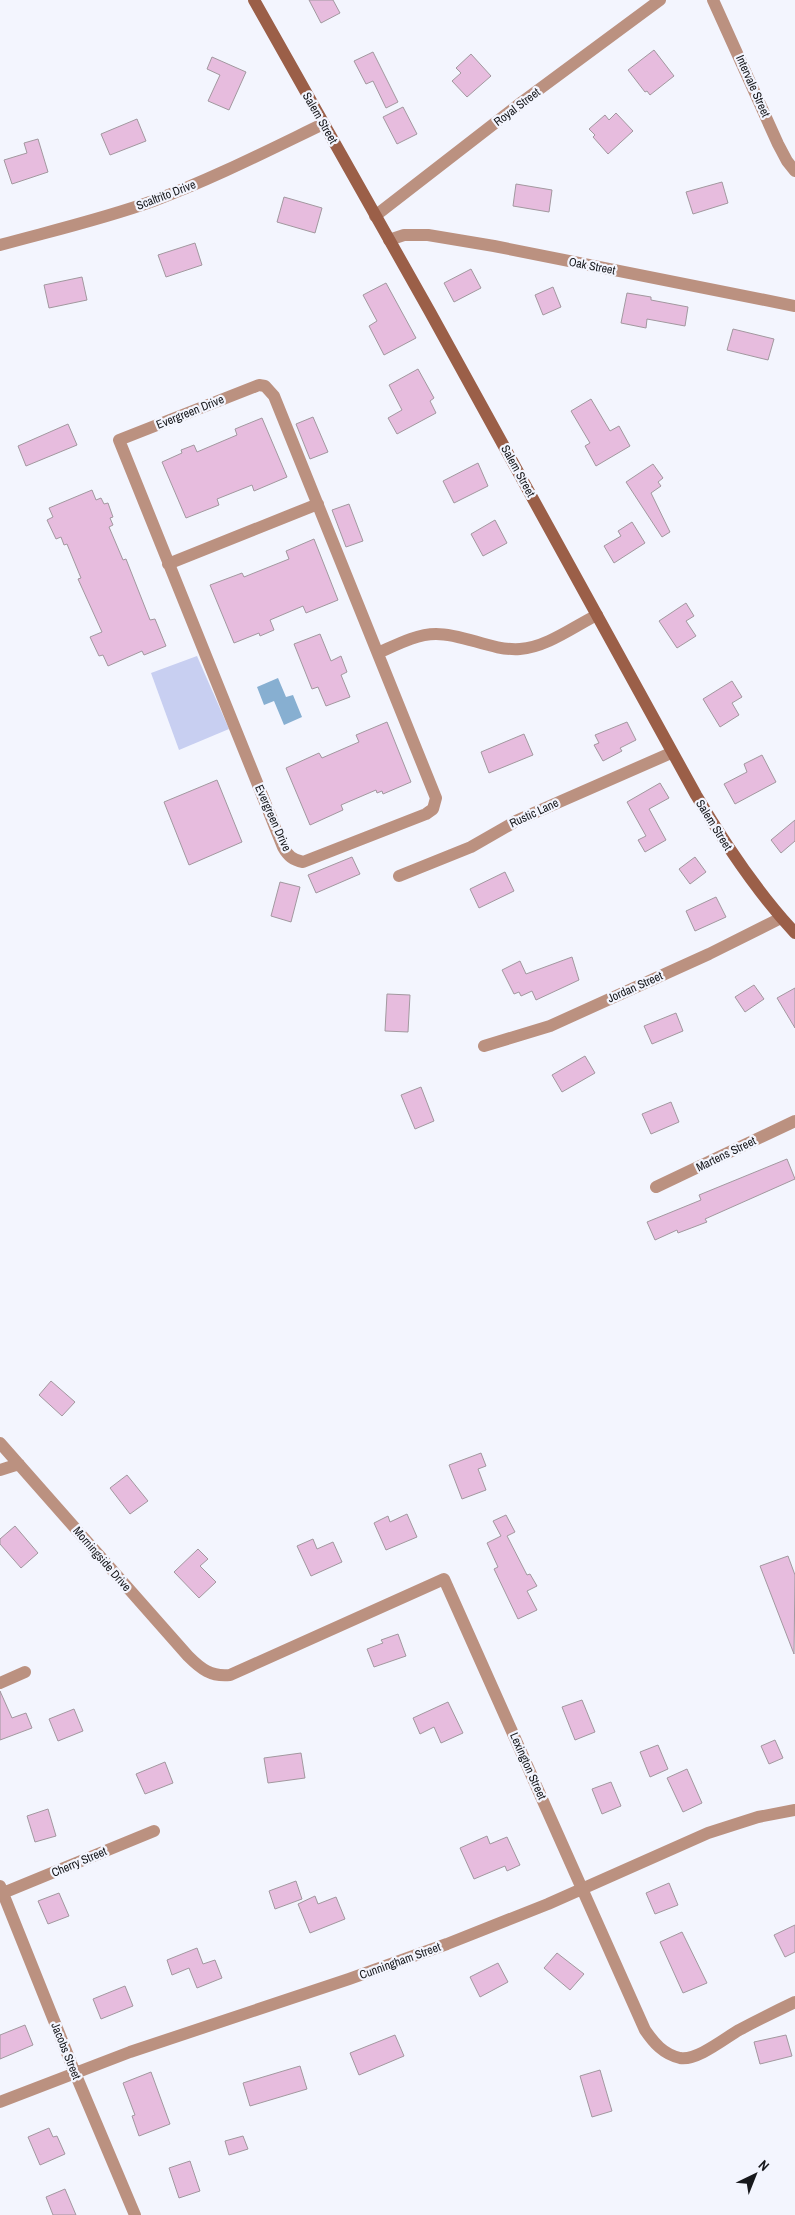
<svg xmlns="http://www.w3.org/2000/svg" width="795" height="2215" font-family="'Archivo Narrow',sans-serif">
<rect width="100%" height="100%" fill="#f3f5fe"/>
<path fill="#c8cff1" d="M197,656l32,73 -50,21 -28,-77z"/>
<path fill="#87afd1" d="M278,678l8,19 7,-2 9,22 -18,8 -10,-24 -10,4 -7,-18z"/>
<path fill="#e7bcde" stroke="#a2989f" d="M309,0h24l7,13 -19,10z
M654,50l20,26 -24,19 -3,-4 -2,1 -17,-22z
M373,52l25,50 -12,6 -13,-27 -7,3 -12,-23z
M471,54l20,22 -24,21 -15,-16 9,-8 -5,-5z
M212,57l34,15 -17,38 -21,-9 12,-26 -13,-6z
M403,107l14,27 -20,10 -14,-27z
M616,113l17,18 -25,23 -15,-17 2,-2 -6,-6 16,-14 4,5z
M137,119l9,22 -36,14 -9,-21z
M38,139l10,33 -36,12 -8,-24 23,-7 -3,-10z
M722,182l6,21 -35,11 -7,-22z
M516,184l36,6 -3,22 -36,-6z
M284,197l38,11 -7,25 -38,-11z
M195,243l7,22 -36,12 -8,-22z
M471,269l10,19 -27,14 -10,-19z
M82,277l5,23 -38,8 -5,-23z
M386,283l30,55 -32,17 -15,-29 8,-5 -14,-26z
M553,287l8,20 -18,8 -8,-20z
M627,293l24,4v3l37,7 -3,19 -38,-7 -1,9 -25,-5z
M733,329l41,10 -6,21 -41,-10z
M418,369l16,29 -4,3 6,12 -39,21 -9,-16 14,-8 -13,-25z
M591,399l19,32 9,-5 11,20 -34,20 -11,-20 5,-3 -19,-32z
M313,417l15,35 -18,7 -14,-35z
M262,418l25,59 -33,14 -2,-6 -35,14 2,6 -33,13 -24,-56 20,-9 -1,-3 13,-5 3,7 40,-17 -2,-6z
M68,424l9,21 -51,21 -8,-20z
M478,463l10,23 -34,17 -11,-22z
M653,464l10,14 -5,4 3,4 -10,7 19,39 -8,5 -36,-55z
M92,490l4,10 5,-2 3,6 4,-1 5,14 -3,1 3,7 -4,2 14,33 3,-1 24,61 5,-1 11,27 -22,9 -2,-4 -34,15 -5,-11 -4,1 -9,-19 12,-5 -24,-53 3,-1 -14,-34 -3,1 -3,-8 -5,2 -9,-19 6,-3 -4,-9z
M349,504l14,37 -17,6 -14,-37z
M495,520l12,23 -24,13 -12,-22z
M632,522l13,21 -31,20 -10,-17 17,-10 -3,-5z
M314,539l24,61 -32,13 -3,-7 -33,14 4,10 -14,6 -1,-3 -25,10 -24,-58 32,-12 2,4 45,-18 -3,-8z
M686,603l8,13 -8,5 10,15 -19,12 -18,-27z
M320,634l11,27 10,-5 6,16 -6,3 9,22 -24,9 -8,-19 -6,2 -18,-45z
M732,681l10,16 -10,6 7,12 -19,12 -17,-28z
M387,722l24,60 -28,12 -1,-3 -5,2 -1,-3 -35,15 2,5 -33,15 -24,-57 33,-15 3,5 37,-16 -3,-7z
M627,722l9,18 -16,8 2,3 -19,10 -9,-16 5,-2 -4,-8z
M524,734l9,21 -44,18 -8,-21z
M762,755l14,27 -41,22 -11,-20 23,-12 -3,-8z
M217,780l25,62 -53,23 -25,-63z
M660,783l9,15 -20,11 17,31 -21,12 -7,-12 8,-4 -19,-34z
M795,820v21l-14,12 -10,-13z
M352,857l8,17 -44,19 -8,-18z
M695,857l11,15 -16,12 -11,-15z
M505,872l9,19 -35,17 -9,-19z
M280,882l20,5 -9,35 -20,-6z
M716,897l10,20 -31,14 -9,-20z
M572,957l7,23 -43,20 -4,-9 -11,5 -2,-4 -5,2 -12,-24 18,-9 6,13z
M754,985l10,14 -19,13 -10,-15z
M795,988v40l-18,-30z
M387,994l23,1 -2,37 -23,-1z
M676,1013l7,18 -31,13 -8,-18z
M585,1056l10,17 -33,19 -10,-17z
M421,1087l13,34 -19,8 -14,-34z
M671,1102l8,20 -28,12 -9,-20z
M787,1159l8,20 -90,40 2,3 -29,11 -1,-3 -22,10 -8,-18 54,-22 -2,-5z
M51,1381l24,21 -13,14 -23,-21z
M481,1453l5,13 -8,3 8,21 -24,9 -13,-34z
M127,1475l21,26 -18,13 -20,-26z
M407,1514l10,23 -31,13 -12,-27 14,-7 2,6z
M506,1515l9,17 -8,4 20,39 3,-1 7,12 -10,5 10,19 -19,9 -24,-50 4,-2 -11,-24 14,-7 -8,-15z
M15,1526l23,27 -17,15 -21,-24v-5z
M313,1539l4,10 16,-7 9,20 -31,14 -14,-30z
M198,1549l10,10 -8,7 16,16 -17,16 -25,-26z
M788,1556l7,19 -1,79 -34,-88z
M398,1634l8,22 -32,11 -7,-18 16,-6 -2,-3z
M0,1691l12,27 14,-5 6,15 -32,12z
M582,1700l13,32 -20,8 -13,-33z
M448,1702l15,31 -22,10 -7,-16 -14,7 -7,-16z
M74,1709l9,22 -25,10 -9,-22z
M775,1740l8,18 -14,6 -8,-18z
M658,1745l10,24 -18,8 -10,-25z
M301,1753l4,25 -37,5 -4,-25z
M165,1762l8,21 -28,11 -9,-20z
M687,1769l15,34 -19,9 -16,-34z
M611,1782l10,24 -19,8 -10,-25z
M48,1809l8,27 -21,6 -8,-26z
M487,1836l3,8 17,-7 13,28 -13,6 -2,-5 -31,13 -14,-31z
M296,1881l6,18 -27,10 -6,-18z
M669,1883l9,22 -23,9 -9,-21z
M59,1893l10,23 -21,8 -10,-23z
M315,1896l3,8 18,-7 9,22 -35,14 -12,-29z
M795,1925v27l-10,5 -11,-22z
M682,1932l25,51 -24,10 -23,-51z
M197,1948l6,16 12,-4 7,18 -25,10 -8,-20 -17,7 -5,-15z
M557,1953l27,21 -14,16 -26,-22z
M498,1963l10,19 -28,15 -10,-20z
M125,1986l8,20 -32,13 -8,-20z
M25,2025l8,20 -33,14v-24z
M395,2035l9,21 -45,19 -9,-22z
M786,2035l6,21 -32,8 -6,-22z
M300,2066l7,23 -57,17 -7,-23z
M600,2070l12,41 -20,6 -12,-41z
M151,2072l19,52 -31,12 -7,-20 3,-1 -12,-32z
M49,2128l4,9 4,-1 8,18 -25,11 -12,-28z
M243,2136l5,13 -19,6 -4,-14z
M190,2161l10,30 -21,7 -10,-30z
M65,2189l11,26h-23l-7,-18z"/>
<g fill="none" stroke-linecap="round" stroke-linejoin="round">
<path stroke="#bb9180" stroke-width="12" d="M713,0l65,144 9,17 8,10
M375,216l147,-114 138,-102
M389,240l15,-5h24l66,11 301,60
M0,245c51,-14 103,-26 153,-44 59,-22 114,-50 170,-77
M259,385l6,1 9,10 162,402 -3,11 -7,5 -123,48c-10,-2 -15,-6 -20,-15l-164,-407z
M168,564l150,-60
M378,653c18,-8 38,-19 58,-19 29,0 55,17 84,15 27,-2 53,-22 77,-34
M399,876l72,-29 47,-27 153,-67
M484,1046l66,-20 159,-72 72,-36
M656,1187l139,-66
M0,1443l188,213c13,13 23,21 42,19l214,-96 201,451c9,13 18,24 35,28 17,3 45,-20 59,-28 19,-10 37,-19 56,-28
M0,1470l19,-6
M0,1683l25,-11
M0,1886l75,187 60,142
M3,1893l151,-62
M0,2102l130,-50 219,-73 98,-35 101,-40 160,-71 50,-16 37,-7"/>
<path stroke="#9b5f48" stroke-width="12" d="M254,0l176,312 266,483c29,49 60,96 99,138"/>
</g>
<g text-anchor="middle" stroke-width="4.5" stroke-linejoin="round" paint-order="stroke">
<g font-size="12" fill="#17181c" stroke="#f3f5fe">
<text transform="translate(753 86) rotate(66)" y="4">Intervale Street</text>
<text transform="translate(517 107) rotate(-37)" y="4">Royal Street</text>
<text transform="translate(320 118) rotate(60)" y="4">Salem Street</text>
<text transform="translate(166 195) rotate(-21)" y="4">Scaltrito Drive</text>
<text transform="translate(592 266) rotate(11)" y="4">Oak Street</text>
<text transform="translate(190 412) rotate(-22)" y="4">Evergreen Drive</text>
<text transform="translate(518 471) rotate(61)" y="4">Salem Street</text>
<text transform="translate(534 813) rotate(-25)" y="4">Rustic Lane</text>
<text transform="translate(273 818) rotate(66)" y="4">Evergreen Drive</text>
<text transform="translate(714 825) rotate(58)" y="4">Salem Street</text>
<text transform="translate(635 987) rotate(-24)" y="4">Jordan Street</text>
<text transform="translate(726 1154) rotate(-26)" y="4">Martens Street</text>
<text transform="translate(102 1559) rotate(49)" y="4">Morningside Drive</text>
<text transform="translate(528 1766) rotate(66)" y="4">Lexington Street</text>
<text transform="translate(79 1862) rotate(-23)" y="4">Cherry Street</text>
<text transform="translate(400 1961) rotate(-20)" y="4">Cunningham Street</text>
<text transform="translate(66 2051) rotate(68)" y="4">Jacobs Street</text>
</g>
</g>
<g transform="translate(755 2175) rotate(43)" stroke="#f3f5fe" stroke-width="4" paint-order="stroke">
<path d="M0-4L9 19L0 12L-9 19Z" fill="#17181c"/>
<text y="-8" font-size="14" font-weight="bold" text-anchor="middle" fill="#17181c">N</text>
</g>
</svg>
